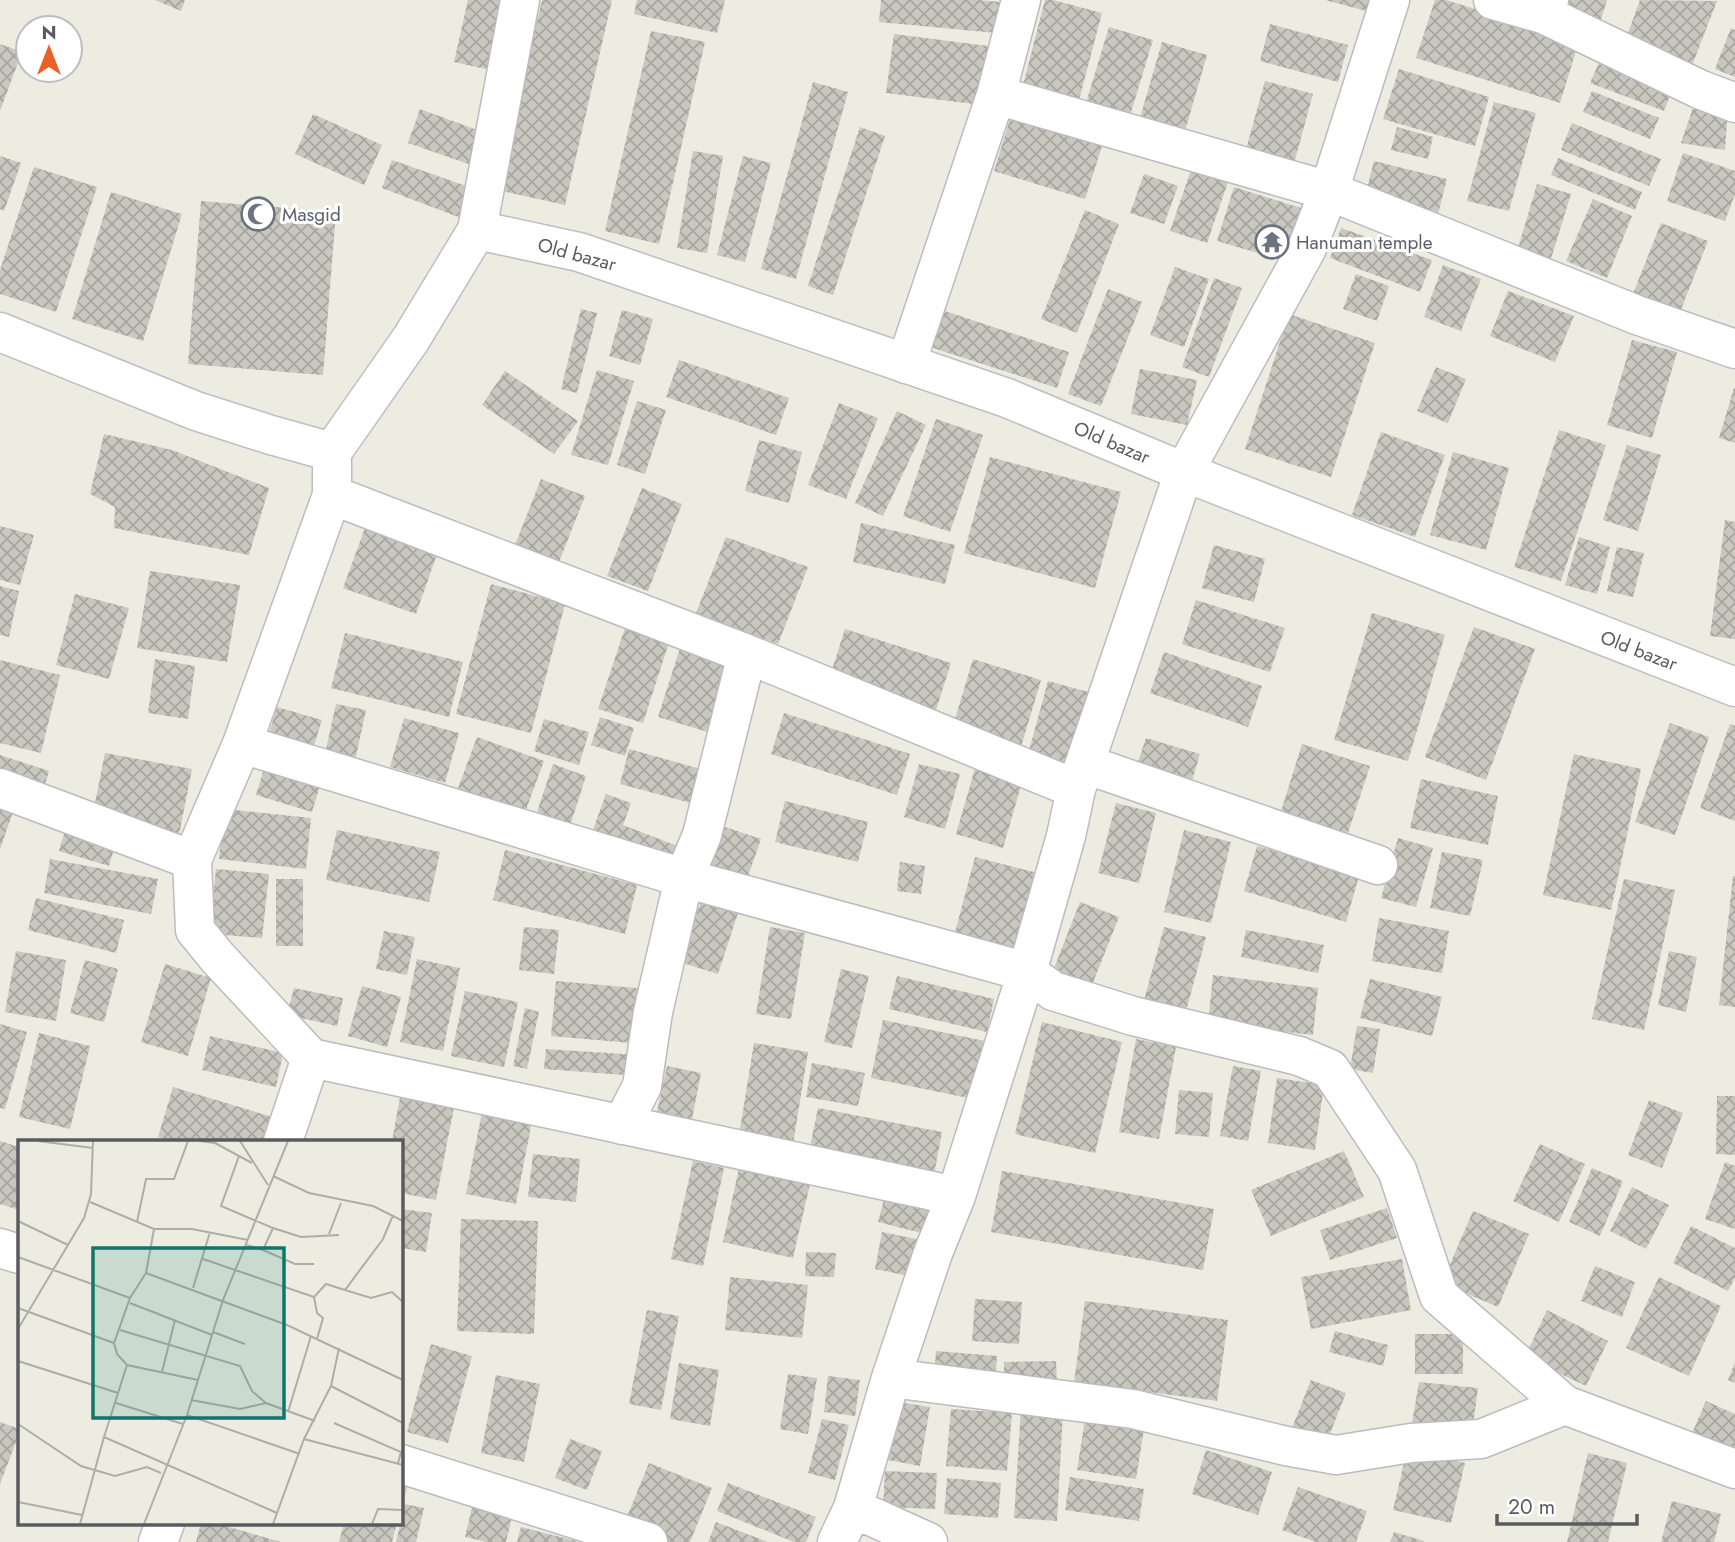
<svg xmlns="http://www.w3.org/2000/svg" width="1735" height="1542" font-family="Jost,sans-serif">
<defs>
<pattern id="building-cross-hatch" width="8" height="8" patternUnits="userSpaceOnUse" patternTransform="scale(1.75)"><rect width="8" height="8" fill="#c9c8bf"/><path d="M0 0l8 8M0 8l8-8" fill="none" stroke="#a6a59f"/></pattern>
</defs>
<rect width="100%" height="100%" fill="#ecece0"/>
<path fill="url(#building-cross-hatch)" d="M155,0h30l-4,11z
M468,0h47l-16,72 -45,-10z
M542,0h70l-47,205 -67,-15z
M637,0h88l-8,33 -83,-19z
M881,0h98l31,3 -3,31 -128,-12z
M1045,0h8l49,13 -23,87 -56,-15z
M1325,0h48l-3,12z
M1435,0h11l133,41 -19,62 -144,-45z
M1567,0h40l-8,26 -37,-11z
M1640,0l77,1 -26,67 -67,-24z
M1270,24l78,21 -10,37 -78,-21z
M1109,27l44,13 -24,79 -44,-13z
M1731,28l4,2v47l-20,-8z
M651,31l54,11 -46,202 -54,-13z
M894,34l94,12 -7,59 -95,-12z
M1162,42l45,13 -22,76 -45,-13z
M0,44l22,8 -22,59z
M1601,58l73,27 -10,26 -74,-28z
M1399,69l90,28 -14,49 -92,-27z
M1265,81l48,13 -20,73 -48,-14z
M813,82l35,10 -52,187 -35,-10z
M1592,91l67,27 -9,21 -67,-27z
M1697,96l31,12 -3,42 -44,-7z
M1494,102l42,11 -27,98 -42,-10z
M1014,106l92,28 -21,65 -91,-28z
M420,109l68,25 -11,33 -69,-24z
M313,114l69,31 -18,40 -69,-31z
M1572,123l89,36 -12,27 -88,-36z
M860,127l25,9 -52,159 -25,-9z
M1397,127l36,10 -5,22 -37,-9z
M693,151l30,5 -16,97 -30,-5z
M1683,153l52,18v23l-10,27 -58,-20z
M0,156l21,7 -17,48 -4,-2z
M743,156l28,7 -26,99 -28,-7z
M1558,158l84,34 -7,18 -84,-35z
M392,160l80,28 -11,30 -79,-30z
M1374,161l73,18 -11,43 -73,-18z
M34,167l63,20 -41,125 -56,-18v-24z
M1191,170l37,12 -21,61 -37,-12z
M1144,174l34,12 -14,38 -34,-11z
M1537,184l34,10 -22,71 -33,-10z
M1234,187l67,21 -16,53 -68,-20z
M111,192l71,22 -39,127 -71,-22z
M1593,199l39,17 -25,62 -41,-17z
M201,201l135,11 -13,163 -135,-11z
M1085,210l34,14 -42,109 -36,-14z
M1661,223l47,18 -30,76 -47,-18z
M1341,228l91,32 -12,32 -90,-34z
M1443,265l38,14 -20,52 -37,-14z
M1175,267l34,12 -25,68 -34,-12z
M1356,274l33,12 -12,35 -34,-12z
M1214,278l28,10 -33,89 -27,-10z
M1108,289l34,13 -41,104 -33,-12z
M1508,291l66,25 -19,46 -65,-26z
M581,309l16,4 -20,80 -16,-4z
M622,310l31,9 -13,46 -31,-9z
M942,310l127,42 -12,36 -127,-41z
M1289,314l86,29 -44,134 -86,-28z
M1632,340l45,12 -25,86 -45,-13z
M679,360l110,38 -13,37 -110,-38z
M1436,367l30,12 -18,44 -31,-12z
M1140,369l57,11 -10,45 -56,-11z
M597,370l37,11 -26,84 -37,-10z
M505,371l73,50 -24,33 -72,-49z
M1734,388h1v55l-16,-5z
M637,401l29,9 -21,64 -28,-9z
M839,403l39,15 -32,81 -38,-14z
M897,411l29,14 -43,91 -28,-13z
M936,419l47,16 -33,97 -47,-16z
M1559,430l47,15 -45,136 -47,-14z
M1381,432l64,23 -30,82 -63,-22z
M104,434l68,16 97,38 -20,67 -135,-27 1,-21 -25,-13z
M759,440l43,12 -13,51 -44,-12z
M1627,445l34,10 -23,76 -35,-11z
M1453,452l56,16 -23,82 -56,-15z
M990,457l131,35 -26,96 -131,-35z
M541,479l44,17 -26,66 -44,-17z
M642,488l40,16 -34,87 -41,-15z
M369,517l72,26 -25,71 -73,-26z
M1725,520l10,2v117l-25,-3z
M861,523l94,22 -10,39 -92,-22z
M0,526l34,9 -14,50 -20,-5z
M726,537l82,30 -30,77 -82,-31z
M1579,537l31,10 -13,47 -32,-9z
M1214,545l51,14 -11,43 -52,-14z
M1617,547l27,6 -11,44 -26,-6z
M150,571l90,14 -13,77 -90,-14z
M491,584l74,20 -34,129 -75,-19z
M0,586l19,5 -10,46 -9,-2z
M75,594l54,14 -20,71 -53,-14z
M1196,600l89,28 -15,44 -88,-28z
M1372,613l73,22 -37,126 -74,-21z
M627,622l44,14 -28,87 -45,-14z
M1474,627l61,22 -49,131 -61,-23z
M845,629l106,34 -16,50 -106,-34z
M345,633l118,29 -14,55 -118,-29z
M681,645l50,15 -23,72 -50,-15z
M1164,652l98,34 -14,41 -98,-34z
M155,659l40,7 -7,53 -40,-6z
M973,659l68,21 -21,70 -68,-21z
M0,660l60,15 -19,78 -41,-10z
M1048,681l44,12 -21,77 -44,-12z
M336,704l30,6 -11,51 -30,-7z
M277,707l45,13 -13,42 -45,-13z
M784,713l126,41 -13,41 -126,-41z
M600,717l34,11 -9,28 -34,-11z
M404,718l55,15 -14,50 -55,-16z
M544,719l45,13 -10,33 -45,-14z
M1670,723l39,14 -34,98 -40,-13z
M1730,724l5,2v95l-35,-13z
M477,737l67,24 -20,54 -67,-24z
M1146,738l54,16 -11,37 -55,-17z
M1302,744l68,22 -24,73 -67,-21z
M629,749l79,22 -10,34 -78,-21z
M105,753l87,16 -13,66 -87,-17z
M1574,754l67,15 -30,141 -68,-15z
M0,755l49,16 -7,23 -42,-13z
M266,762l56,17 -10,33 -56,-17z
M553,764l33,12 -15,47 -34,-11z
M919,764l41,10 -15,55 -41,-12z
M976,765l47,14 -20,69 -47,-14z
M1421,779l77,17 -10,49 -78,-17z
M606,794l25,9 -8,22 57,22 -7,19 -82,-31z
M785,801l83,21 -10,40 -83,-20z
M1116,803l40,10 -17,70 -41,-10z
M0,808l13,4 -13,37z
M224,809l87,9 -5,51 -87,-10z
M68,820l50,15 -9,31 -50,-15z
M725,827l36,12 -14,40 -36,-12z
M337,830l103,22 -11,50 -103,-22z
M1184,830l47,12 -20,81 -47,-11z
M1398,838l35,10 -17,59 -35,-9z
M1257,846l102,30 -13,46 -102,-31z
M505,850l132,35 -12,49 -132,-34z
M1442,852l41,8 -13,56 -40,-8z
M975,857l63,16 -21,79 -63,-16z
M50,859l108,20 -7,35 -107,-21z
M900,862l25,4 -4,28 -24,-3z
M216,869l53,5 -7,64 -52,-4z
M1733,876h2v131l-16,-2z
M276,879h27v67h-27z
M1624,879l51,11 -31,140 -52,-11z
M36,898l88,22 -8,33 -88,-23z
M701,901l37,12 -20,61 -38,-12z
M1080,902l39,15 -31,78 -39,-14z
M1379,918l70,13 -7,42 -70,-12z
M524,927l35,3 -5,44 -35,-4z
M770,927l35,6 -14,86 -35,-5z
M1164,927l42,10 -21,78 -42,-11z
M1246,930l78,15 -6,28 -77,-16z
M384,931l31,6 -8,38 -31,-6z
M16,951l50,9 -10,61 -51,-9z
M1669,951l28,6 -11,55 -28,-7z
M417,959l43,9 -17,83 -43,-9z
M85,960l33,9 -14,53 -34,-9z
M165,964l46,14 -23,78 -47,-14z
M841,969l28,7 -17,72 -28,-6z
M1213,975l105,13 -5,47 -105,-12z
M897,976l97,23 -7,33 -98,-23z
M1370,979l72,18 -10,39 -72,-18z
M556,981l91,8 -5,55 -91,-8z
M362,986l39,11 -14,50 -39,-11z
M294,988l49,10 -6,28 -50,-11z
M465,991l53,11 -14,65 -53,-11z
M525,1008l14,4 -12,57 -14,-3z
M883,1020l102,21 -12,58 -102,-21z
M1042,1022l80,20 -27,111 -80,-19z
M0,1024l27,8 -22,77 -5,-1z
M1357,1026l23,3 -7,44 -23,-4z
M39,1033l51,13 -20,83 -51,-12z
M210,1036l73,17 -7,34 -74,-17z
M1136,1039l40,8 -17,92 -40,-7z
M754,1043l54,9 -15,92 -54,-9z
M546,1049l93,6 -1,21 -94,-7z
M812,1063l53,10 -7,33 -52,-9z
M667,1066l34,7 -10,51 -35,-8z
M1233,1066l28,5 -13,70 -28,-5z
M1277,1078l47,7 -9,65 -47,-7z
M402,1086l54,11 -20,103 -35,-7v-52h-9z
M173,1087l103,31 -7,23h-95l-16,-4z
M1179,1090l34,3 -4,44 -34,-3z
M1717,1096h18v59l-19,-1z
M1649,1100l34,13 -21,55 -34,-13z
M818,1108l124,24 -9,48 -125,-24z
M482,1112l50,9 -16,83 -50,-10z
M0,1141l19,6v63l-19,-6z
M1540,1144l45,20 -26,58 -46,-21z
M1344,1151l20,46 -93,39 -20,-46z
M533,1154l47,5 -4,43 -48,-5z
M693,1161l31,7 -21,98 -32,-7z
M1725,1162l10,4v63l-30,-10z
M739,1168l71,16 -17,74 -70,-16z
M1592,1168l31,13 -23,55 -31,-14z
M1002,1171l212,38 -11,61 -212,-38z
M1632,1187l37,18 -23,44 -36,-18z
M886,1192l55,14 -8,30 -55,-14z
M1387,1208l10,30 -67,22 -10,-30z
M401,1209l31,4 -6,39 -25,-4z
M1473,1211l56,23 -31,73 -56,-24z
M461,1219l77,2 -4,113 -77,-3z
M1691,1226l44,22v30l-7,13 -55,-28z
M882,1232l49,10 -7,37 -49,-10z
M806,1252l30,1 -2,24 -29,-1z
M1402,1259l9,51 -100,19 -10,-52z
M1595,1266l40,16 -13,35 -41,-16z
M730,1277l78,8 -6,53 -77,-8z
M1659,1277l62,29 -32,70 -63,-28z
M975,1299l47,3 -3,42 -47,-3z
M1085,1301l143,19 -11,81 -143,-19z
M647,1310l32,6 -18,94 -32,-6z
M1547,1310l61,31 -22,45 -61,-29z
M1335,1331l53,14 -5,21 -54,-14z
M1415,1334h48v40h-48z
M431,1344l41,12 -24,87 -41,-11z
M936,1351l61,5 -2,28 -61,-5z
M1056,1361l1,25 -53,2v-26z
M1735,1362v21l-7,-3z
M679,1363l40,7 -9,56 -40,-7z
M788,1374l29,4 -9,56 -28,-5z
M496,1375l44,9 -16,78 -43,-9z
M828,1376l32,4 -5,36 -31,-4z
M1311,1380l35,13 -21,53 -35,-13z
M1419,1382l59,6 -6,44 -61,-3z
M1706,1401l29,13v43l-45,-19z
M897,1402l33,5 -10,59 -32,-6z
M951,1409l61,4 -5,58 -61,-5z
M1021,1409l42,3 -6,109 -43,-3z
M822,1419l27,6 -14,55 -27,-7z
M1085,1420l59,9 -8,50 -59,-9z
M0,1422l19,7v5l-19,50z
M570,1439l32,12 -15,39 -32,-12z
M1206,1450l66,22 -14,43 -66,-21z
M1407,1450l58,13 -14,60 -58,-13z
M1588,1453l39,10 -19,79h-41z
M649,1463l63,25 -22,54h-21l-45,-18z
M885,1471l52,2 -2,36 -52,-2z
M1070,1477l74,12 -5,32 -74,-11z
M947,1478l54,5 -3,35 -54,-4z
M401,1482l7,2 -6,23h-1z
M728,1483l88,34 -10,25h-12l-77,-31z
M1298,1487l69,24 -11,31h-40l-34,-12z
M475,1495l40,10 -9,37h-19l-22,-5z
M1672,1501l49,13 -7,28h-53z
M405,1504l19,4 -8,34h-20z
M716,1522l52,20h-60z
M201,1523h14l66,19h-85z
M344,1523h53l-5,19h-53z
M521,1527l55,14v1h-59z
M1394,1532l30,9v1h-34z"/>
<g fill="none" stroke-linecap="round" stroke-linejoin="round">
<defs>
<path id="street" d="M1493,0l50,14 6,-14
M1543,14l156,75 36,14
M996,95l333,96 308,124 98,34
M477,230l43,-230
M906,364l90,-269 25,-95
M332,452v43l-90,249 -50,116 3,70 22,27 94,101 645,138
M332,495l415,159 329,135
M242,744l442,134 343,94 26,19 80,25 166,40 31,13 67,101 42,126 126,109 170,64
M1085,764l293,101
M0,788l192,72
M622,1125l20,-39 11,-74 31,-134 18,-43 45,-181
M283,1141l28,-83
M0,1248l19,6
M891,1378l242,31 153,37 50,9 75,-12 70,-4 84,-34
M401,1464l247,78
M853,1508l75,34
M158,1542l7,-19
M837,1542l16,-34 38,-130 42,-125 23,-57 71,-224 39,-136 10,-47 108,-317 123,-224 22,-57 61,-191"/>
<path id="secondary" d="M0,332l196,79 75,24 61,17 79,-113 66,-109 102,22 428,146 177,74 551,215"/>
</defs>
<use href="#street" stroke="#bbbcc2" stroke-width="41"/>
<use href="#secondary" stroke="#bdbec6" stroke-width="41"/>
<use href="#street" stroke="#fff" stroke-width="38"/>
<use href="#secondary" stroke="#fff" stroke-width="38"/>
</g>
<defs>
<symbol id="mosque-ring" viewBox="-11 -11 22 22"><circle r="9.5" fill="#fff" stroke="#6b7280" stroke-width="1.5"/><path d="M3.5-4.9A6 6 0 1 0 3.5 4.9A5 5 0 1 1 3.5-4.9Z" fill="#6b7280"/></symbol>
<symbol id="temple-ring" viewBox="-11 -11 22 22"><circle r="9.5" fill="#fff" stroke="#6b7280" stroke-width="1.5"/><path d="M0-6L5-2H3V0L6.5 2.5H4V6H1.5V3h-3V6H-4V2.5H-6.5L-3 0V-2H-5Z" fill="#6b7280"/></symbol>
</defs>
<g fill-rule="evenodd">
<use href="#mosque-ring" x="239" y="195" width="38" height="38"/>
<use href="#temple-ring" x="1253" y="223" width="38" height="38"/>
</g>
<g text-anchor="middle" stroke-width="6" stroke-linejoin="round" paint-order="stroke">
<g font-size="19" fill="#5b616d" stroke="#fff" text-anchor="start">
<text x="282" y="221">Masgid</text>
<text x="1296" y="249">Hanuman temple</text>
</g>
<g font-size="19" fill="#595b61" stroke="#fff">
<text transform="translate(577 254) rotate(15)" y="7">Old bazar</text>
<text transform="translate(1112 442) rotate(23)" y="7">Old bazar</text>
<text transform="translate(1639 650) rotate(21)" y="7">Old bazar</text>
</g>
</g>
<g transform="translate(18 1140)">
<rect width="385" height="385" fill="#ecece0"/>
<path fill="none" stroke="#adaea9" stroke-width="2" d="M20,1l55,7M181,1l16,2 37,20M222,1l28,44M221,16l-18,50 52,22 -10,22 -16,-5M255,36l36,17 64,13 30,15M72,62l64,27h38l56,11M0,81l50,24M119,82l9,-43h28l14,-38M255,88l28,9 38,-2M311,94l12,-31M245,110l32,14h19M0,117l112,41 16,-25 8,-44M185,119l111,38 12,-13 19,6 38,-51 10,-24M128,133l141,52 116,55M175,148l17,-56M327,150l26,8 21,-6 11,10M296,157l3,16 6,5 -6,21M112,158l-16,45 3,11 10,11 71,15M112,163l82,32M0,168l96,35M0,189l66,-111 7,-24 2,-53M102,190l120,36 12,25 14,12 49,18M195,192l32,12M0,221l100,32M144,232l13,-52M313,246l72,37M173,260l49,9 26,-6M98,263l67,21M270,272l23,-76M169,275l113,39M316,283l67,29 -3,11M0,284l63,42 34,10 32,-9 14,6M86,297l23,-72M286,299l99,26M0,362l64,13M62,384l24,-87 173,76M126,384l43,-109 36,-115 65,-159M255,384l31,-85 27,-53 8,-38M354,384l6,-15 25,1"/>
<path fill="#0f766e" fill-opacity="0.15" stroke="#0f766e" stroke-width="3.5" d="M75,108h191v170h-191z"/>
<rect width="385" height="385" fill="none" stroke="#595b61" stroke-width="3.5"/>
</g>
<g transform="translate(49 49)"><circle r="33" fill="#ffffff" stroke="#bdbdc0" stroke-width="2"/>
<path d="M0-5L12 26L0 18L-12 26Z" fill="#ea6028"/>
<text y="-10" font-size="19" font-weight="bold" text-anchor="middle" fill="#595b61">N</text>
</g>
<path d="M1497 1514v10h140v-10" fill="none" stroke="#595b61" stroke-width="3.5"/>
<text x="1508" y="1514" font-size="21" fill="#595b61" stroke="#ffffff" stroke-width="5" paint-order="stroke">20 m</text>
</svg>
